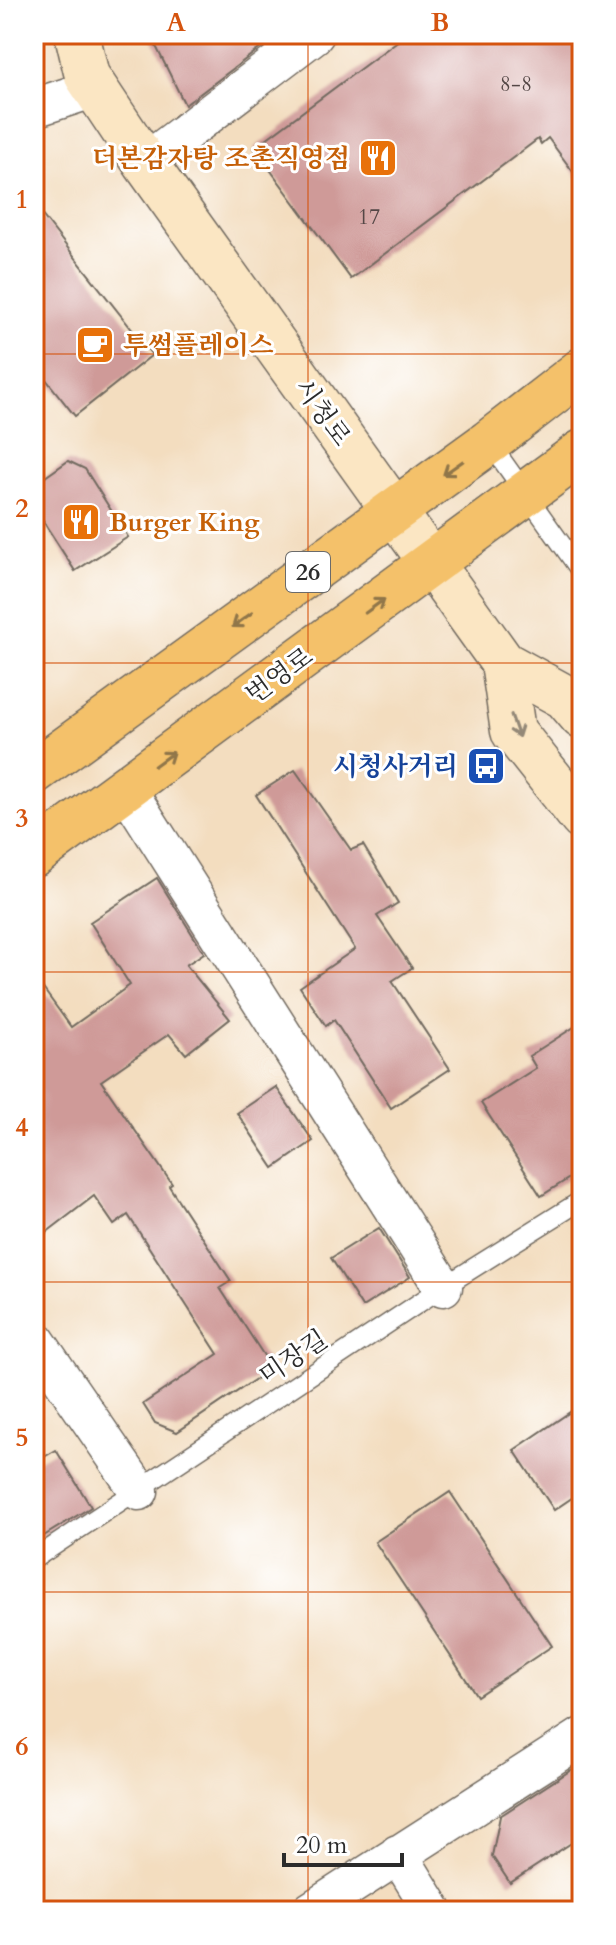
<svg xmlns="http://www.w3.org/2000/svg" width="616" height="1945" font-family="Cardo,'Noto Serif KR',serif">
<rect width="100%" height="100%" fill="#fff"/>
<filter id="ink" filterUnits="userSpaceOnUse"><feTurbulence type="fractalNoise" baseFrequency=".0125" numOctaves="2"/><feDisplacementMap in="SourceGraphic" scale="16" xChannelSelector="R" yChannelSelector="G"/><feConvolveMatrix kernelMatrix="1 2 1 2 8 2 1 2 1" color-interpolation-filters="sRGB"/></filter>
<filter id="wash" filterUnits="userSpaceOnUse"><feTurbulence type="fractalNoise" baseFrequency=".006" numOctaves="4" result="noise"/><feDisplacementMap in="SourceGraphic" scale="32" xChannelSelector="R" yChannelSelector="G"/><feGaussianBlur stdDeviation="1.8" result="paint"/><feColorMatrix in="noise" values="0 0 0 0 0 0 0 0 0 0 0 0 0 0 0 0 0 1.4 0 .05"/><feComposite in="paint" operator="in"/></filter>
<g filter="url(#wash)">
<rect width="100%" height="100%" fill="#f3ddbf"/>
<g id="blocks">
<path fill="#cf9a98" d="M150,34h129l-94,71z
M407,34h163l12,16v134l-34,-46 -7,6 -3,-5 -187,140 -97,-131z
M34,205l118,150 -77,61 -41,-52z
M68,461l17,8 43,68 -53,34 -41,-64 4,-25z
M295,770l56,80 12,-5 35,58 -21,13 35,52 -20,13 58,88 -59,39 -57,-88 -8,6 -26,-39 55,-38 -99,-154z
M157,878l47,75 -18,12 44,54 -44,35 -17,-20 -68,47 71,103 -3,2 62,95 -11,7 52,80 -95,64 -22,-9 -12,-19 75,-50 -90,-139 -14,10 -20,-29 -60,46v-266l37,51 59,-42 -40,-63z
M582,1022v148l-41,26 -60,-93 55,-35 -7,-12z
M276,1087l37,54 -39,27 -37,-55z
M379,1228l31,49 -48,30 -31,-49z
M582,1404v87l-28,19 -40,-60z
M56,1450l35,57 -57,35v-79z
M450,1492l102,154 -75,50 -102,-154z
M582,1763v73l-72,47 -18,-27 8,-40z"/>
</g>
</g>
<g filter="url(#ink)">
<use href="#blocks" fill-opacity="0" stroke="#71695f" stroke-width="2"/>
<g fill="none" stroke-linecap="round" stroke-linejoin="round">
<defs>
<path id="lane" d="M489,442l93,131
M34,1559l409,-272 139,-87"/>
<path id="street" d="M34,108l61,-20
M145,163l170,-129
M125,787l318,500
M34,1338l105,153
M398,1854l35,57
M311,1911l271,-174"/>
<path id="secondary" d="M77,34l10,42 58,87 358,500
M582,717l-17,-20 -62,-34 10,68 69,87"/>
<path id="primary" d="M34,772l455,-330 93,-72
M34,855l548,-403"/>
</defs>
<use href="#lane" stroke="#71695f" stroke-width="21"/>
<use href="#street" stroke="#71695f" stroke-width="41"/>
<use href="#secondary" stroke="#71695f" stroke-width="47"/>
<use href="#primary" stroke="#71695f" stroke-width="47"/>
<use href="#lane" stroke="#fff" stroke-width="18"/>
<use href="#street" stroke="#fff" stroke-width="38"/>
<use href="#secondary" stroke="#fbe6c3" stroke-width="44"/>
<use href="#primary" stroke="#f4c16a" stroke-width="44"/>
</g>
<defs><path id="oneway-shaft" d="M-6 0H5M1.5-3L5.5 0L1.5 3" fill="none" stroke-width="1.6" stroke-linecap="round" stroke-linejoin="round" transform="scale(2)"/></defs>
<g stroke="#90764a">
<use href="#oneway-shaft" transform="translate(453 468) rotate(145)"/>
<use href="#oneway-shaft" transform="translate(375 606) rotate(-36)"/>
<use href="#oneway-shaft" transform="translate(242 620) rotate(144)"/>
<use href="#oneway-shaft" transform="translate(164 759) rotate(-36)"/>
</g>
<use stroke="#938877" href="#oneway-shaft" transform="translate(515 726) rotate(71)"/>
</g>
<path fill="none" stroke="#d5540f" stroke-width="2" stroke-opacity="0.55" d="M308,34v1877M34,354h548M34,663h548M34,972h548M34,1282h548M34,1592h548"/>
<defs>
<symbol id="restaurant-square" viewBox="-11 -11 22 22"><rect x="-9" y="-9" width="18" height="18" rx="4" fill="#e8710a" stroke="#fff"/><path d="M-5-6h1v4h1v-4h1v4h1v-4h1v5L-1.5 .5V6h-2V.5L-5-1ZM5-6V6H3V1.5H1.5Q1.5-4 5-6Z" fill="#fff"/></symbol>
<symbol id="cafe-square" viewBox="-11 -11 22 22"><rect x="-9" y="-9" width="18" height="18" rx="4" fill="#e8710a" stroke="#fff"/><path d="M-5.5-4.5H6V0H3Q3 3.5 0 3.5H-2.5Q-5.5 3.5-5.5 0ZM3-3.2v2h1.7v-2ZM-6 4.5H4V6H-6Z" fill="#fff"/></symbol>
<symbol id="bus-square" viewBox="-11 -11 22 22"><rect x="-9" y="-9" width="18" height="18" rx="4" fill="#1a4fb4" stroke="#fff"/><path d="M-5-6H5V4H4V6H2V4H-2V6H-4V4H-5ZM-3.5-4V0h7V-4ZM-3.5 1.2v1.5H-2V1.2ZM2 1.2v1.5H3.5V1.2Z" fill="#fff"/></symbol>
</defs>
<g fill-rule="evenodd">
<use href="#restaurant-square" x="356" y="136" width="44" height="44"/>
<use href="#cafe-square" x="73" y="323" width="44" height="44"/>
<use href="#restaurant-square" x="59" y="500" width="44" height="44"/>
<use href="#bus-square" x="464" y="744" width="44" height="44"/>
</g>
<g text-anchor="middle" stroke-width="6" stroke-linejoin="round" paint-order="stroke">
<g font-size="22" fill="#544746">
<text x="516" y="91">8-8</text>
<text x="369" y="224">17</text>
</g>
<rect fill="#fff" stroke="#6b6b6b" stroke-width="2" x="286" y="552" width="44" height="40" rx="6"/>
<g font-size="24" font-weight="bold" fill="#2b2b2b">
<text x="308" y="580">26</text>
</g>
<g font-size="26" font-weight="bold" fill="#c56008" stroke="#fff" text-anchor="start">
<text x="350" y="167" text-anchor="end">더본감자탕 조촌직영점</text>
<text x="123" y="354">투썸플레이스</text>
<text x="109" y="531">Burger King</text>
</g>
<g font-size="26" fill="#2b2b2b" stroke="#fff">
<text transform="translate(323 412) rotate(54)" y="9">시청로</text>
<text transform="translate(279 675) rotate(-36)" y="9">번영로</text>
<text transform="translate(293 1357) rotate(-34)" y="9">미장길</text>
</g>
<g font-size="26" font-weight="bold" fill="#164399" stroke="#fff" text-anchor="end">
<text x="458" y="775">시청사거리</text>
</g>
</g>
<rect width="616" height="1945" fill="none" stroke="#fff" stroke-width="88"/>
<path d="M284 1853v12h118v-12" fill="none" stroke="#2b2b2b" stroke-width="4"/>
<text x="296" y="1853" font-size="24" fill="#2b2b2b" stroke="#ffffff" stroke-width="6" paint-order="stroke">20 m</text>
<rect x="44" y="44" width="528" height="1857" fill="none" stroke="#d5540f" stroke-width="3"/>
<g font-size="26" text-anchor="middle" font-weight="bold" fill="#d5540f">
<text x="176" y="31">A</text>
<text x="440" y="31">B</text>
<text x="22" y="208">1</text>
<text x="22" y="517">2</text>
<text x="22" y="827">3</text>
<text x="22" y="1136">4</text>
<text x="22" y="1446">5</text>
<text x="22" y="1755">6</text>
</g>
</svg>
